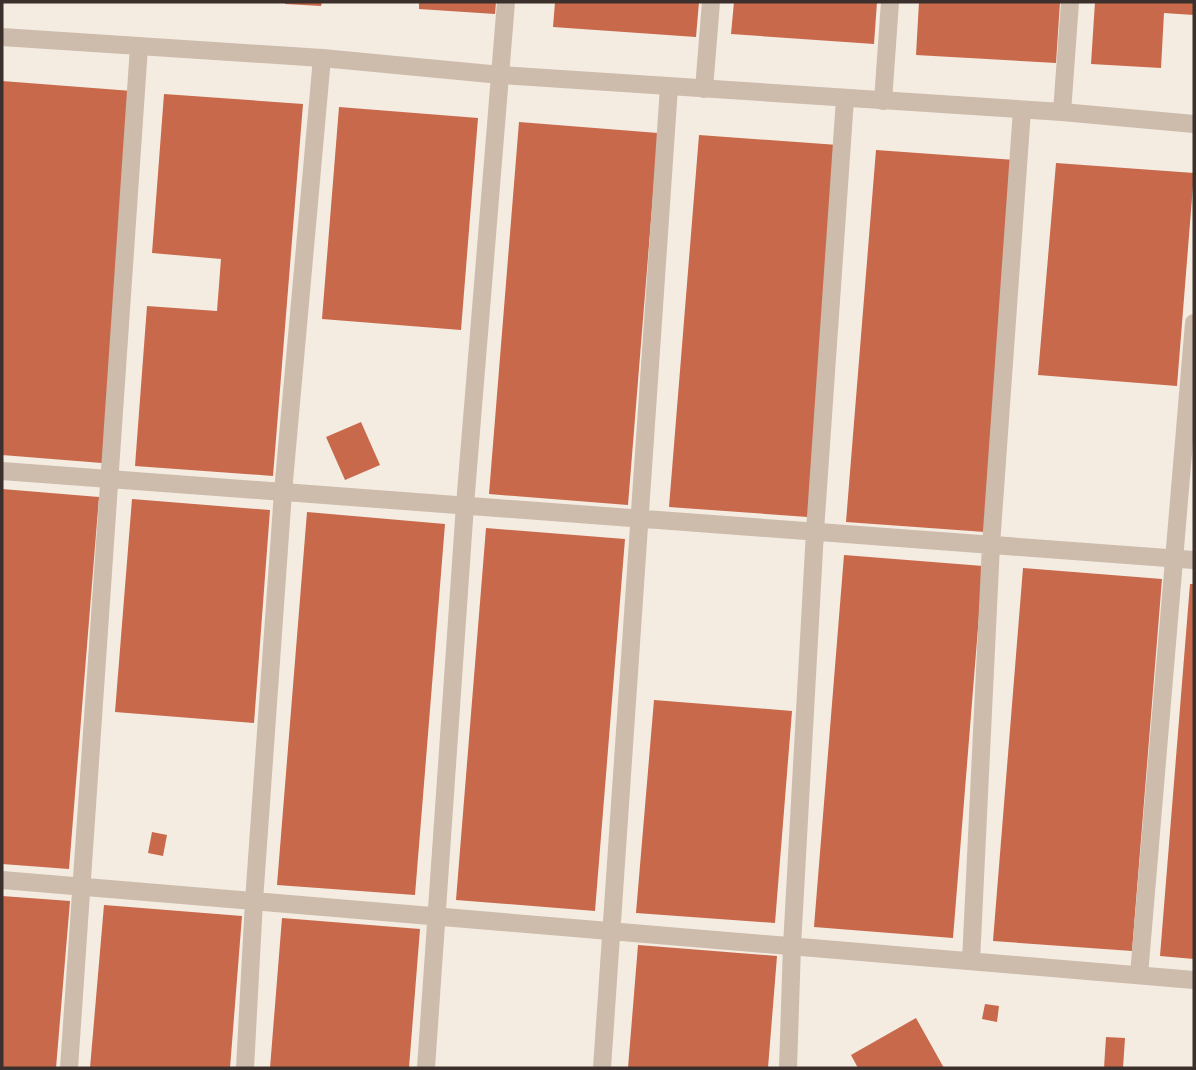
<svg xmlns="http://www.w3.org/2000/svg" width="1196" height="1070" font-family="'Alegreya Sans',sans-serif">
<rect width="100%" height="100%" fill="#f4ebe1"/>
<path fill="#c8694b" d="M285,2h37l-1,4 -36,-2z
M419,2h77l-1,12 -76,-5z
M555,2h144l-3,35 -143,-10z
M734,2h143l-3,42 -143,-10z
M919,2h141l-4,61 -140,-8z
M1095,2h99v13l-30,-2 -3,55 -70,-4z
M2,81l130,10 -30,372 -100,-8z
M164,94l139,10 -30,372 -138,-10 12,-160 70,5 4,-52 -69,-6z
M339,107l139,11 -17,212 -139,-11z
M519,122l139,11 -30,372 -139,-11z
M699,135l139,10 -30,372 -139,-10z
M876,150l139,10 -30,372 -139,-10z
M1056,163l138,10 -17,213 -139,-11z
M361,422l19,43 -35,15 -19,-43z
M2,489l97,8 -30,372 -67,-5z
M132,499l138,11 -16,213 -139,-11z
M307,512l138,12 -30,371 -138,-10z
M486,528l139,11 -30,372 -139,-11z
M844,555l139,11 -30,372 -139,-11z
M1023,568l139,11 -30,372 -139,-10z
M1190,584h4v375l-34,-3z
M654,700l138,11 -17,212 -139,-10z
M152,832l15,3 -4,21 -15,-3z
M2,896l68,5 -14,167h-54z
M104,905l138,11 -12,152h-140z
M282,918l138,11 -11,139h-139z
M638,945l139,11 -9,112h-140z
M985,1004l14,2 -2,16 -15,-3z
M916,1018l28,50h-86l-7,-13z
M1106,1037l19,1 -2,30h-19z"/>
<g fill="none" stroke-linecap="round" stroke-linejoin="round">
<path stroke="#cdbbac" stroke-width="18" d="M704,89l7,-87
M883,101l7,-99
M1062,112l8,-110
M2,471l1192,89
M2,880l1192,100
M971,961l20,-416 31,-435
M1139,975l55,-652
M69,1068l70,-1021
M245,1068l9,-167 29,-409 39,-434
M426,1068l39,-563 41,-503
M602,1068l67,-981
M788,1068l4,-122 23,-415 30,-432"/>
<path stroke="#cdbbac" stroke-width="18" d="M2,37l320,21 179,17 561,37 132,12"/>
</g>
<rect width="1196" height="1070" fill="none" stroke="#3b302b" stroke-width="7"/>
</svg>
